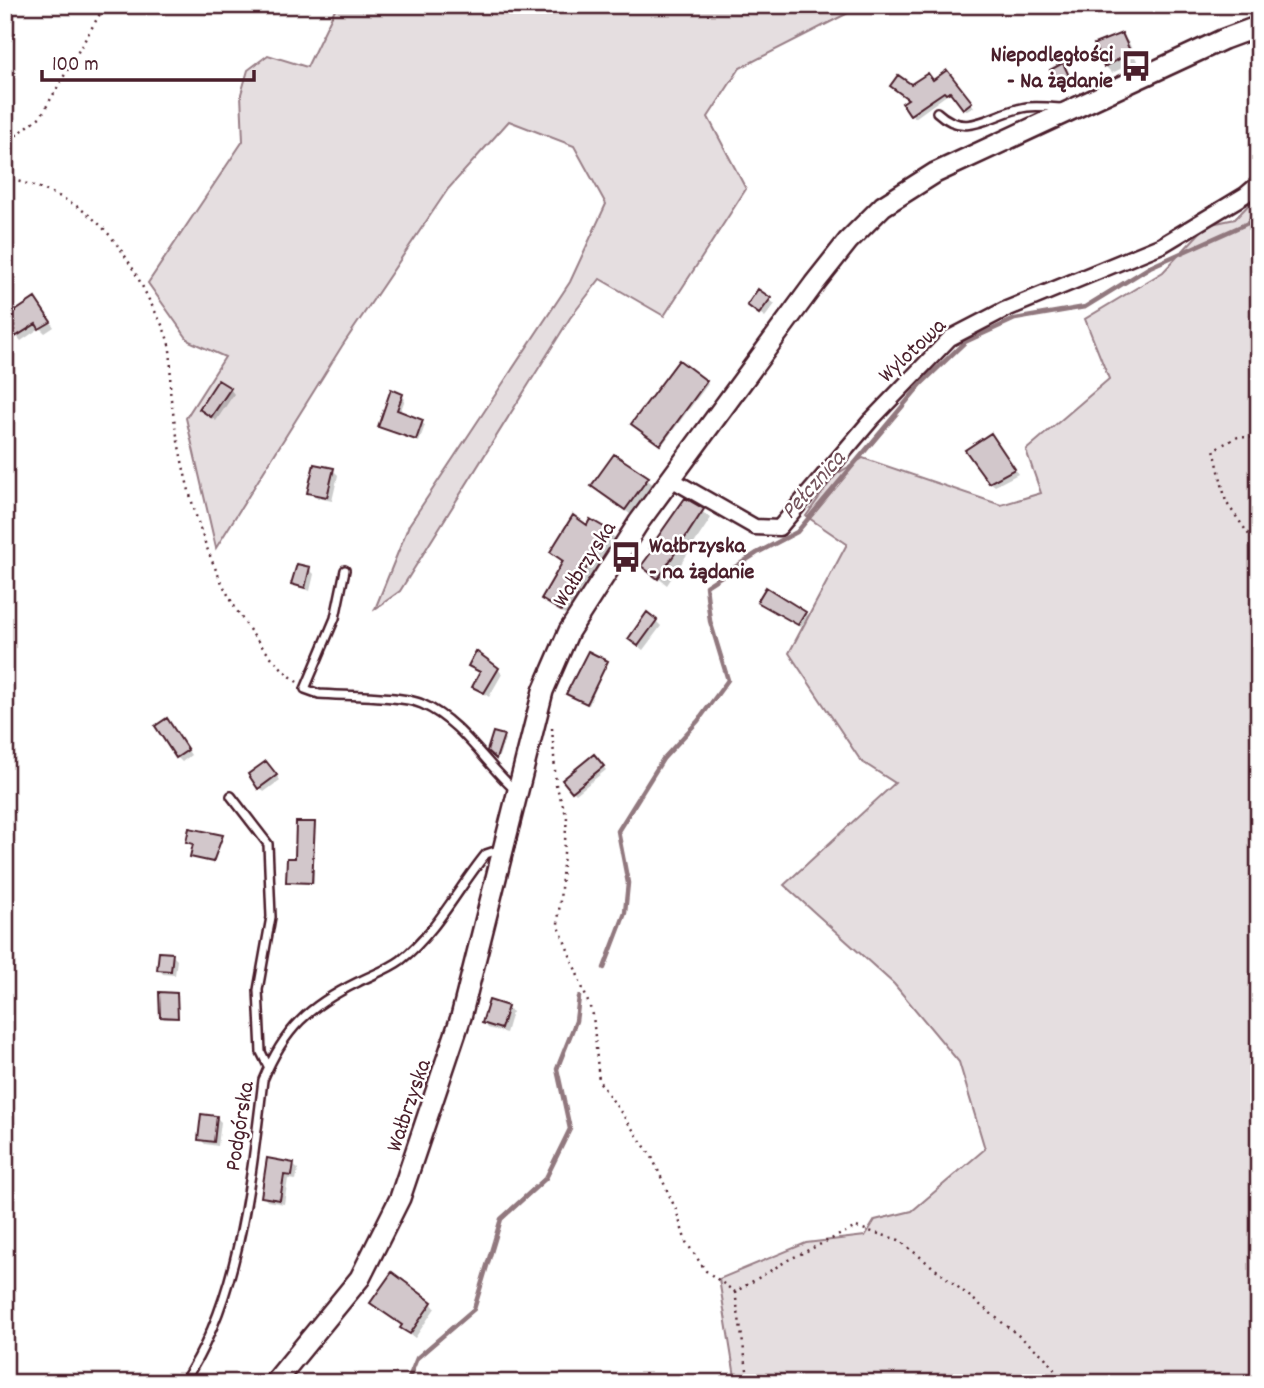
<svg xmlns="http://www.w3.org/2000/svg" width="1264" height="1388" font-family="Dekko,sans-serif">
<rect width="100%" height="100%" fill="#fff"/>
<filter id="ink" filterUnits="userSpaceOnUse"><feTurbulence type="fractalNoise" baseFrequency=".0143" numOctaves="2"/><feDisplacementMap in="SourceGraphic" scale="14" xChannelSelector="R" yChannelSelector="G"/><feConvolveMatrix kernelMatrix="1 2 1 2 8 2 1 2 1" color-interpolation-filters="sRGB"/></filter>
<g filter="url(#ink)">
<path fill="#e5dee0" stroke="#987e86" stroke-width="2" d="M337,5h538l-27,8 -108,55 -32,49 38,72 -82,127 -64,-37 -30,39 -170,273 -25,18 34,-84 161,-243 36,-78 -32,-58 -65,-25 -61,68 -106,157 -126,202 -30,-130 39,-61 -36,-16 -41,-58 95,-142 -2,-47 7,-24 20,-15 39,12z
M1259,194v1189h-523l-17,-104 87,-36 59,-7 10,-16 37,-9 73,-62 -26,-87 -65,-78 -110,-99 111,-102 -34,-22 -72,-108 58,-109 -41,-28 29,-41 28,-17 138,47 40,-12 -15,-43 83,-71 -24,-60 78,-47 44,-47 28,-6z"/>
<path fill="#0003" d="M1122,35l7,8 8,18 -25,12 -7,-7z
M1065,67l6,13 -11,5 -1,-1z
M950,75l24,32 -7,4 -13,-17h-6l-33,24 -11,-14 6,-4 1,-13z
M758,291l17,13 -10,13 -11,-8z
M39,305l15,22 -9,6 -5,-5 -19,13 -16,-18v-15l5,9z
M679,362l29,22 -46,61 -27,-20z
M230,389l4,5 -18,27 -11,-8z
M402,395l3,4 -5,14 25,12 -6,17 -39,-15z
M991,435l27,39 -23,12 -5,-4z
M615,457l42,30 -22,31 -41,-32z
M333,470l5,5 -6,26 -18,-4 -5,-5z
M686,501l25,17 -44,67 -24,-19z
M588,527l20,5 7,6 -46,79 -26,-18 22,-36 -13,-11z
M309,569l5,5 -4,17 -17,-8z
M759,602l46,11 3,3 -7,11z
M656,621l5,5 -18,24 -9,-7z
M607,662l-18,43 -19,-10z
M470,666l28,3 4,5 -13,23 -15,-11 7,-12z
M171,725l20,30 -9,7 -5,-5z
M503,737l2,2 -7,20 -9,-8z
M594,756l12,14 -30,24 -3,-3z
M271,768l9,12 -16,12 -4,-5z
M314,824v60l-24,-1 -2,-2z
M222,837l-8,26 -22,-7 3,-11 -7,-3z
M172,955l5,5 -2,15 -12,-1 -4,-5z
M176,995l3,24h-15l-2,-2z
M507,1007l5,5 -6,21 -18,-5 -4,-5z
M216,1117l5,5 -3,24 -13,-2 -5,-5z
M293,1165l5,4 -2,11 -8,-1 -4,25 -17,-3 -4,-5z
M431,1303l4,5 -20,30 -13,-10z"/>
<g fill="none" stroke-linecap="round" stroke-linejoin="round">
<path stroke="#91787e" stroke-width="4.5" d="M604,968l21,-55 3,-30 -10,-52 45,-72 35,-38 30,-41 -18,-59 -4,-35 51,-33 40,-21 125,-149 43,-41 50,-23 70,-12 65,-40 98,-44 11,-13
M407,1383l10,-25 57,-49 27,-90 45,-41 24,-49 -13,-60 19,-48 3,-24"/>
</g>
<path fill="#d2c7cb" stroke="#4a1f2b" stroke-width="2" d="M1122,33l9,20 -27,14 -10,-23z
M1063,63l7,15 -13,7 -7,-15z
M947,70l25,32 -9,7 -13,-17 -4,2 -2,-2 -34,23 -8,-12 6,-4 -18,-13 8,-11 13,9 17,-11 5,7z
M758,289l13,9 -12,16 -12,-9z
M35,298l16,24 -12,7 -3,-5 -21,13 -10,-19z
M679,360l28,21 -47,64 -29,-21z
M218,380l13,8 -20,29 -12,-8z
M391,389l12,5 -6,16 26,10 -7,20 -38,-13z
M991,433l24,36 -26,14 -24,-33z
M614,454l35,23 -24,33 -34,-24z
M314,464l20,4 -7,29 -20,-4z
M685,498l19,11 -46,70 -17,-13 12,-16 -3,-2z
M573,515l14,10 3,-6 19,11 -48,81 -20,-12 22,-38 -13,-9z
M297,564l13,3 -5,21 -14,-4z
M766,587l40,25 -8,13 -41,-23z
M647,612l10,8 -19,26 -10,-7z
M476,651l23,17 -15,25 -12,-6 8,-15 -12,-6z
M588,651l20,10 -21,43 -21,-10z
M167,718l21,32 -12,8 -21,-32z
M493,732l11,3 -8,24 -9,-8z
M594,754l10,12 -32,26 -10,-12z
M266,761l11,14 -19,14 -10,-15z
M296,822h19l-3,61 -26,-1 1,-24h8z
M189,828l34,7 -10,27 -23,-5 3,-13 -7,-2z
M159,952l14,1 -2,18 -14,-1z
M159,992l18,1 1,25 -18,-1z
M489,1000l19,6 -7,23 -19,-6z
M201,1114l16,2 -3,26 -16,-2z
M267,1158l27,5 -2,13 -8,-1 -4,25 -19,-3z
M392,1272l40,30 -22,32 -10,-6 2,-3 -32,-22z"/>
<g fill="none" stroke-linecap="round" stroke-linejoin="round">
<defs>
<path id="lane" d="M937,112c31,29 55,0 90,-5 11,-1 23,0 33,1
M345,570l-10,48 -30,71 14,5c24,2 83,1 103,10 39,17 62,58 92,85
M231,796l37,48 3,73 -13,73 3,62 7,14
M183,1383c57,-84 68,-205 80,-303 21,-51 46,-74 95,-98 14,-7 31,-13 43,-22 35,-27 57,-72 85,-106l15,-5"/>
<path id="street" d="M671,479l84,48 24,1 92,-108 79,-82 54,-28 158,-65 83,-50 14,-12"/>
<path id="secondary" d="M274,1383l86,-105 40,-80 61,-181 82,-326 26,-60 70,-109 175,-238 34,-43 35,-35 52,-33 289,-134 35,-13"/>
</defs>
<use href="#lane" stroke="#4a1f2b" stroke-width="12"/>
<use href="#street" stroke="#4a1f2b" stroke-width="19"/>
<use href="#secondary" stroke="#4a1f2b" stroke-width="24"/>
<path stroke="#4a1f2b" stroke-width="2.5" stroke-dasharray="2 5" stroke-linecap="butt" d="M5,144l36,-28 64,-111
M5,178c77,18 110,50 143,120 7,14 16,28 20,43 6,20 0,38 3,58 15,102 44,214 126,283
M1259,438l-21,-1 -24,12 12,53 33,47
M552,728l4,57 11,32 -9,107 35,91 6,66 53,76 24,53 10,32 20,29 29,21 53,-32 68,-33 43,13 145,116 20,27
M735,1292l14,91"/>
<use href="#lane" stroke="#fff" stroke-width="7"/>
<use href="#street" stroke="#fff" stroke-width="14"/>
<use href="#secondary" stroke="#fff" stroke-width="19"/>
</g>
</g>
<defs>
<symbol id="bus-bare" viewBox="-9 -9 18 18"><path d="M-5-6H5V4H4V6H2V4H-2V6H-4V4H-5ZM-3.5-4V0h7V-4ZM-3.5 1.2v1.5H-2V1.2ZM2 1.2v1.5H3.5V1.2Z" fill="#4a1f2b" stroke="#fff" stroke-width="2.5" paint-order="stroke"/></symbol>
</defs>
<g fill-rule="evenodd">
<use href="#bus-bare" x="1114" y="44" width="44" height="44"/>
<use href="#bus-bare" x="604" y="535" width="44" height="44"/>
</g>
<g text-anchor="middle" stroke-width="5" stroke-linejoin="round" paint-order="stroke">
<g font-size="23" font-weight="bold" fill="#4a1f2b" stroke="#fff" text-anchor="end">
<text x="1113" y="61">Niepodległości<tspan x="1113" dy="26">- Na żądanie</tspan></text>
<text x="649" y="552" text-anchor="start">Wałbrzyska<tspan x="649" dy="26">- na żądanie</tspan></text>
</g>
<g font-size="23" fill="#4a1f2b" stroke="#fff">
<text transform="translate(911 349) rotate(-43)" y="8">Wylotowa</text>
<text transform="translate(583 563) rotate(-57)" y="8">Wałbrzyska</text>
<text transform="translate(407 1105) rotate(-71)" y="8">Wałbrzyska</text>
<text transform="translate(238 1126) rotate(-81)" y="8">Podgórska</text>
</g>
<g font-size="24" font-style="italic" fill="#74535c" stroke="#fff">
<text transform="translate(812 484) rotate(-48)" y="8">Pełcznica</text>
</g>
</g>
<rect width="1264" height="1388" fill="none" stroke="#fff" stroke-width="28"/>
<rect x="14" y="14" width="1236" height="1360" fill="none" stroke="#4a1f2b" stroke-width="2.5" filter="url(#ink)"/>
<path d="M42 70v10h212v-10" fill="none" stroke="#4a1f2b" stroke-width="3.5"/>
<text x="52" y="70" font-size="21" fill="#4a1f2b" stroke="#ffffff" stroke-width="5" paint-order="stroke">100 m</text>
</svg>
